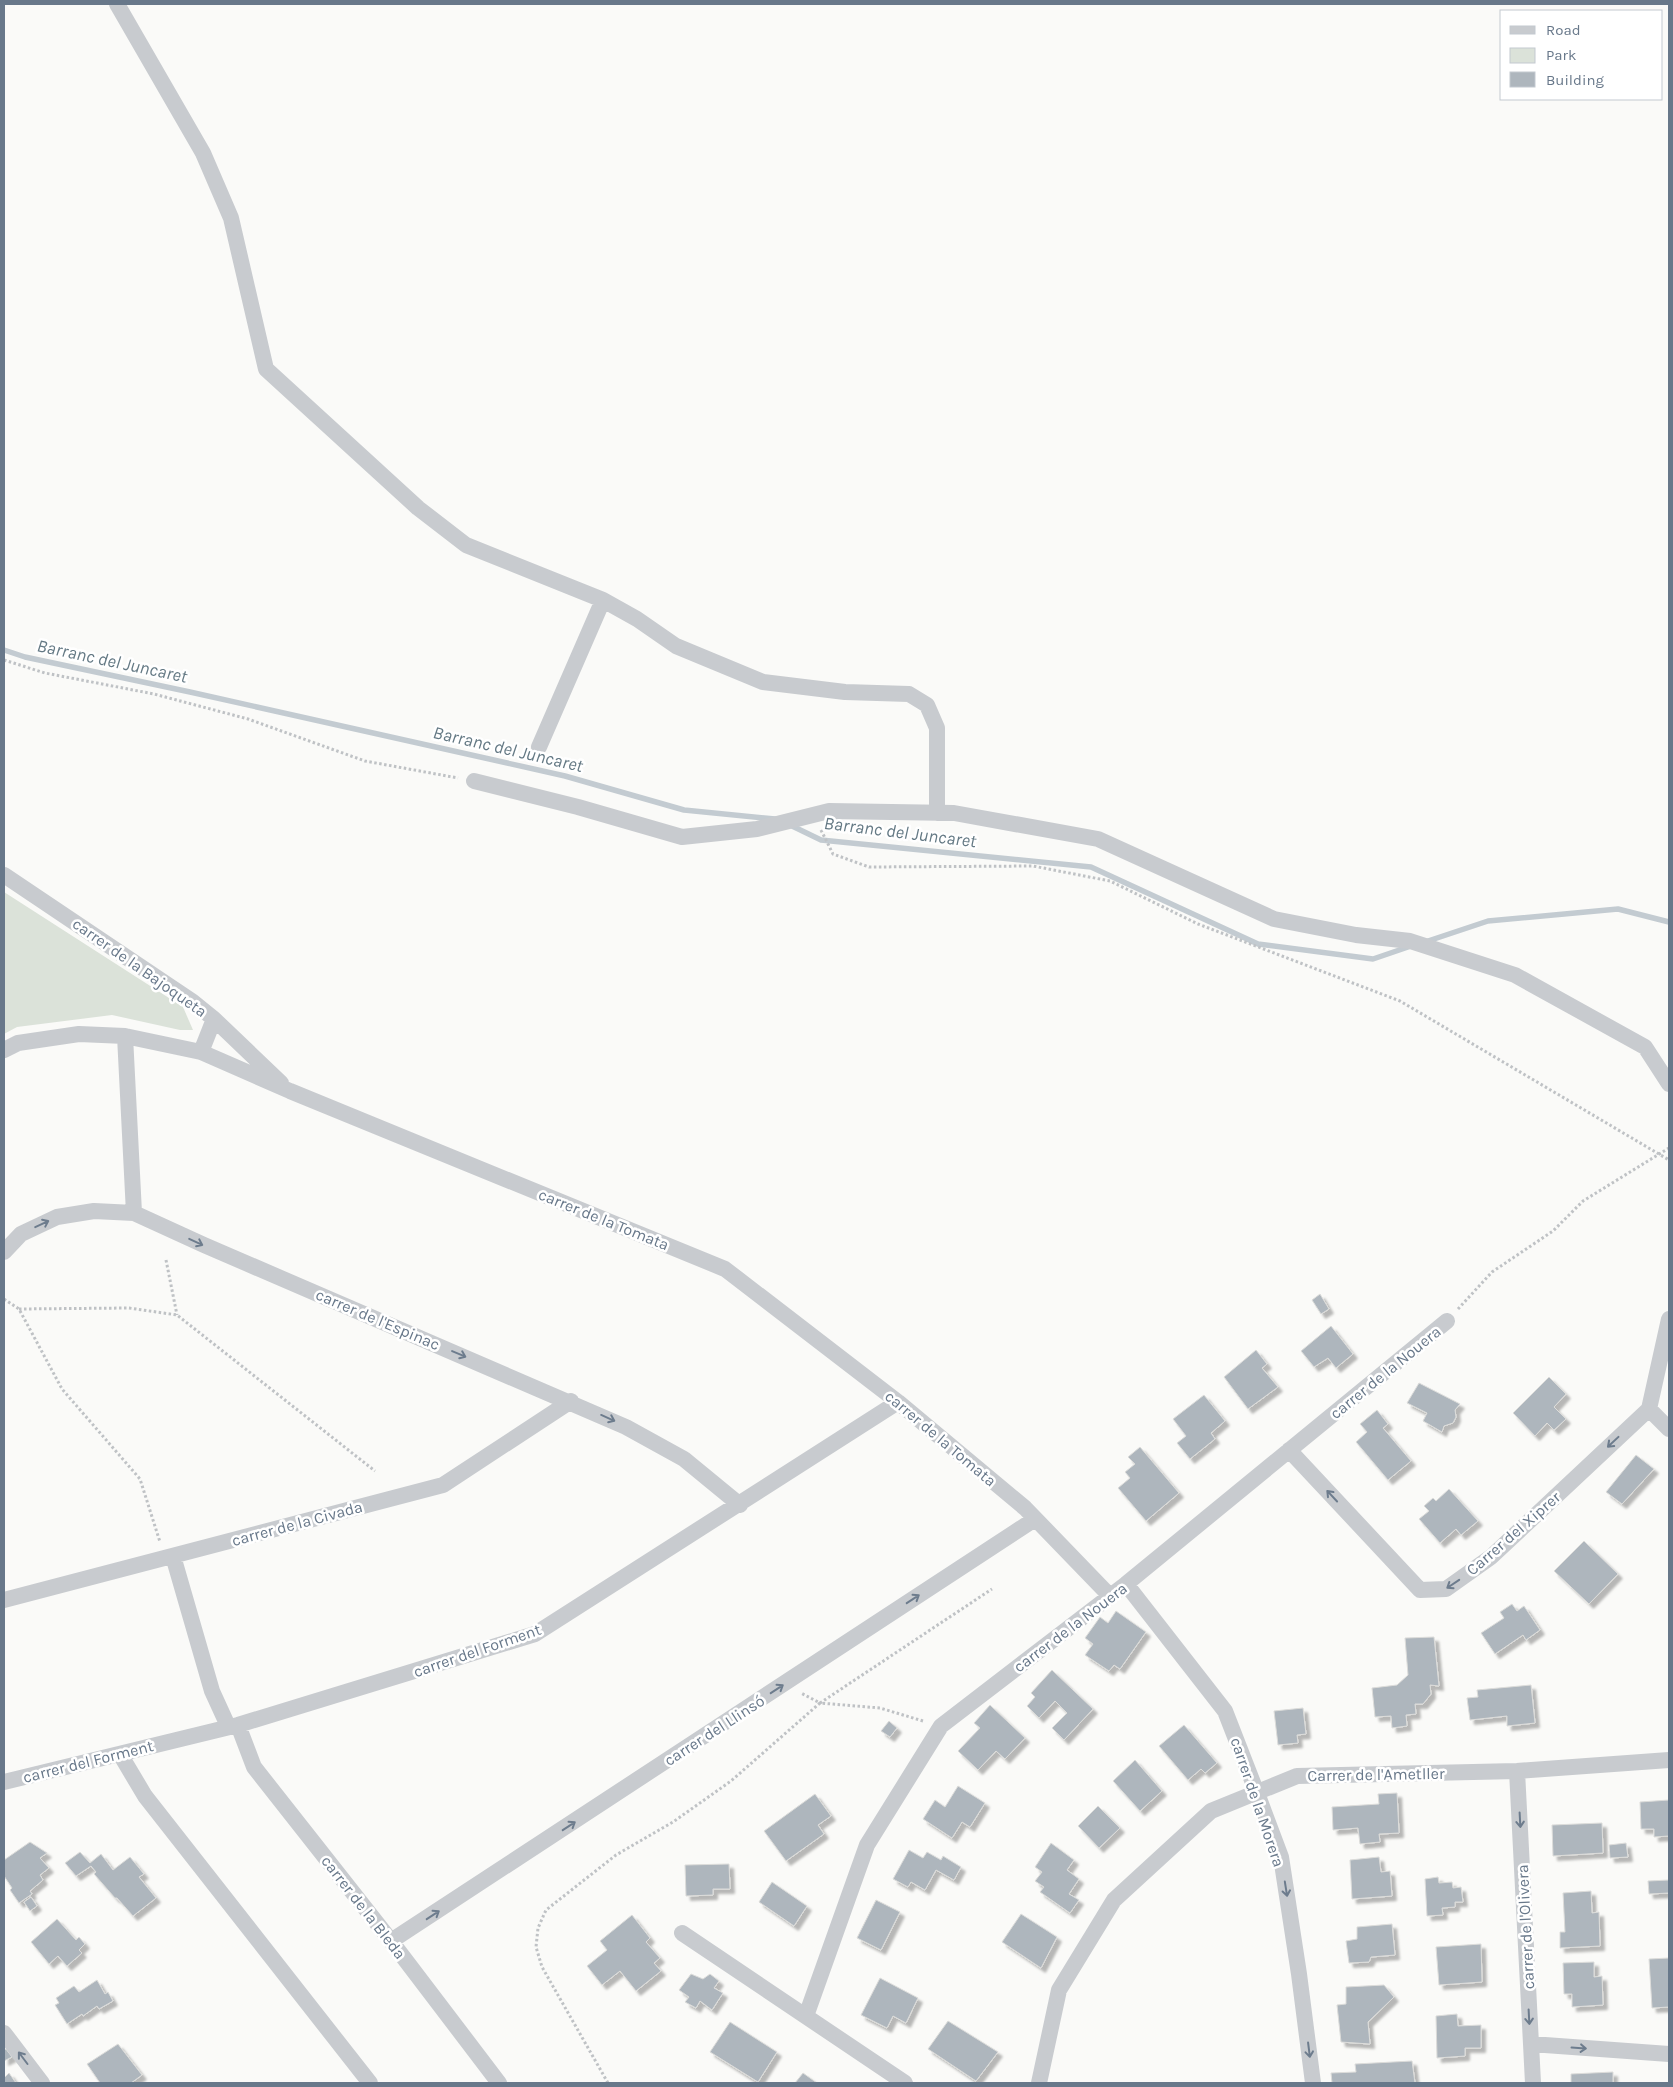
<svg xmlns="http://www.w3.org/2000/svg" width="1673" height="2087" font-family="Karla,sans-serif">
<defs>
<filter id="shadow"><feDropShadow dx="4.5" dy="4.5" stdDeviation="1" flood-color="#0004"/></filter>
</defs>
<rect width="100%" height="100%" fill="#fafaf8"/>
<path fill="#dbe2d9" d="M4,892l179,115 10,23h-13l-68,-15 -95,12 -13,7z"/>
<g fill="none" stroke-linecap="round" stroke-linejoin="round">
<path stroke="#c3cbd1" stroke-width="5.5" d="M4,650l21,7 165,35 375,84 119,34 91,9
M790,825l31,15 270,27 167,77 115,15 38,-13
M1425,942l63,-21 130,-12 51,13"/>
</g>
<path fill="#aeb6bd" stroke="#dcdcda" filter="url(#shadow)" d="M1320,1294l9,15 -8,5 -9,-14z
M1331,1326l22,28 -17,14 -8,-10 -14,9 -13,-16z
M1256,1350l11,14 -5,4 16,19 -30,22 -24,-32z
M1549,1377l17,17 -12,13 12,12 -12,11 -7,-7 -12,13 -22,-23z
M1419,1383l41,21 -5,6 1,7 -3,6 -9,3 -2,6 -19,-11 4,-8 -20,-10z
M1204,1395l21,26 -14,12 4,6 -25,20 -13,-16 9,-7 -13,-17z
M1377,1410l11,14 -5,4 28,33 -23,19 -32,-38 11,-10 -7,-8z
M1140,1447l39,46 -33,28 -28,-33 12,-10 -5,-6 10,-8 -7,-7z
M1636,1455l18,14 -32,35 -16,-12z
M1449,1489l29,32 -17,14 -5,-6 -16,14 -21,-24 10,-8 -5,-5 9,-8 3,3z
M1584,1541l34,33 -29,30 -35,-33z
M1512,1604l5,7 7,-5 16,24 -14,10 -3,-5 -28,19 -14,-21 23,-15 -4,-6z
M1116,1611l30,21 -26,37 -6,-4 -5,6 -24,-16 8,-11 -8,-6 15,-21 8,6z
M1434,1637l5,49 -9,-1 1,9 -8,10h-8l1,10 -10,1 1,11 -15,2 -1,-12 -16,1 -3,-29 25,-3 11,-10 -3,-37z
M1052,1670l41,39 -29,31 -12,-12 15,-15 -12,-12 -16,17 -12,-12 8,-9 -4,-4z
M1531,1685l4,38 -28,3v-10l-37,4 -3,-22 11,-1 -1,-7z
M990,1705l35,33 -20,21 -9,-8 -18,19 -20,-19 22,-23 -6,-5z
M1303,1708l3,26 -9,1 1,8 -20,2 -4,-34z
M889,1721l8,7 -7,9 -9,-6z
M1184,1725l33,38 -12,10 -4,-4 -13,11 -29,-34z
M1135,1760l27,31 -22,20 -27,-30z
M958,1786l27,17 -15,24 -8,-5 -10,16 -29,-19 12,-19 10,7z
M1397,1793l2,40 -20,1 1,8 -20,2 -2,-16 -25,2 -1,-23 47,-3 -1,-10z
M815,1794l16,22 -13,9 6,9 -38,27 -22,-30z
M1669,1800v36l-15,1v-8h-13l-1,-27z
M1098,1806l22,22 -21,20 -21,-22z
M1602,1823l1,30 -50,3 -1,-31z
M30,1842l17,11 -7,5 9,10 -9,7 3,5 -13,11 2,3 -13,9 -9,-13 2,-2 -8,-12v-16z
M1051,1843l23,17 -7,10 12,9 -10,15 10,6 -9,13 -30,-21 4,-5 -9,-6 7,-9 -7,-5z
M1626,1843l2,14 -18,1 -1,-13z
M909,1850l14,8 4,-6 14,8 2,-4 18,11 -7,13 -18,-10 -11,20 -14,-8 -3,5 -15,-8z
M80,1852l10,11 11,-9 12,16 17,-13 14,17 -5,3 17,21 -23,18 -16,-18h-2l-21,-24 2,-2 -5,-6 -15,10 -11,-13z
M1379,1857l2,15 9,-1 2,25 -40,3 -2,-39z
M729,1864l1,25h-17v6l-27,1 -1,-31z
M1438,1877l1,6 13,-1 1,6 8,-1 2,15h-8v5l-13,1 1,7 -16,1 -2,-37z
M1669,1880v13l-20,1 -1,-13z
M772,1882l35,24 -13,20 -35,-24z
M1591,1891l1,22 7,-1 1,34 -40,2v-16h5l-2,-39z
M31,1897l6,9 -7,5 -6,-9z
M876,1900l24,12 -19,38 -24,-12z
M1021,1914l36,23 -16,31 -39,-26z
M632,1915l18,23 -4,4 14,16 -6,5 7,8 -25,20 -16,-20 -18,14 -15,-19 20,-16 -7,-9z
M57,1919l19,21 3,-3 6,7 -6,6 3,3 -15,13 -9,-10 -9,8 -18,-22z
M1392,1924l3,31 -24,2 -2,5 -20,1 -3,-22 11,-2v-12z
M1481,1944l1,38 -43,3 -3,-38z
M1669,1958v49l-17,1 -3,-49z
M1594,1962v15l8,-1 1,29 -31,2v-13h-8l-1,-31z
M691,1974l12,5 7,-5 9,7 -5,7 9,5 -11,17 -12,-9 -4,7 -11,-6 4,-5 -10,-7z
M880,1978l38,20 -12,25 -13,-7 -6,12 -26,-13z
M97,1980l8,14 3,-2 5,9 -14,8 -2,-3 -14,10 -1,-2 -15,10 -12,-19 4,-2 -3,-5 18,-12 5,6z
M1384,1985l10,12 -26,25 2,22 -29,-2 -4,-37 9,-1v-17z
M1457,2014l1,12 23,-1v23h-16v8l-28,2 -1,-42z
M948,2021l50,31 -22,29 -48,-32z
M730,2022l47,30 -19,30 -48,-30z
M118,2044l24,31 -11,8h-31l-13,-19z
M6,2049l6,8 -8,4v-11z
M1412,2061l3,22h-83l-1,-10 25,-1 -1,-8z
M1613,2072v11h-42v-9z
M9,2073l7,10h-12v-7l1,1z
M803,2073l14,10h-22z"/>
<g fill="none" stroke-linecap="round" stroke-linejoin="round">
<path stroke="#bfc2c5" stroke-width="3" stroke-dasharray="2.5 2.5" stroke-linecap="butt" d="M4,660l41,13 109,21 94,25 117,42 93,17
M821,830l12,24 36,13 164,-1 77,15 88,43 202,77 269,159
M166,1260l11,55
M4,1299l15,10 43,80 78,90 20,63
M19,1309l110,-1 48,7 198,156
M1458,1309l34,-37 61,-41 30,-30 86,-53
M923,1721l-43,-13 -60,-5 172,-114
M608,2083l-66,-116 -6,-20 2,-19 8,-18 70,-55 57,-33 58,-41 89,-78 -19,-10"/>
<path stroke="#c8cbcf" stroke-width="16" d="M117,4l86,149 28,65 35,151 152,139 48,37 137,55 34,19 39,27 87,36 82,10 64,2 18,11 10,23v85
M539,747l64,-147
M474,781l104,26 104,30 75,-8 72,-18 125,2 144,26 176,80 82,16 54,6 105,34 130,72 24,37
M4,875l189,127 21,17 67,64
M125,1036l9,177
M4,1050l14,-7 61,-9 46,2 76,16 89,39 435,178 173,133 127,106 85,88
M201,1052l13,-33
M4,1252l17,-18 36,-17 37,-6 40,2 70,32 422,182 58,32 56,46
M1649,1409l20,-90
M1649,1409l20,20
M1289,1450l131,140 26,-1 45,-32 158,-148
M173,1556l39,135 16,35
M1126,1584l99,127 32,82 24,64 18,117 14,109
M4,1600l439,-115 128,-84
M238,1725l16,42 137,174 108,142
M120,1754l25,42 225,287
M1517,1771l16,312
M4,1782l234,-57 297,-91 363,-232
M682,1933l223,150
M391,1941l644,-422
M806,2016l61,-171 74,-119 185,-142 321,-263
M4,2033l38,50
M1531,2044l138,10
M1039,2083l20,-93 55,-90 97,-89 86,-35 220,-5 152,-11"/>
</g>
<defs><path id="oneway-shaft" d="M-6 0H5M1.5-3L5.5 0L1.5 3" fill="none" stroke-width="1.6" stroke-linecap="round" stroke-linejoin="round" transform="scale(1.25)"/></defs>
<g stroke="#6d7c8d">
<use href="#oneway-shaft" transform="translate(42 1224) rotate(-25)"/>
<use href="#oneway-shaft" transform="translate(196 1242) rotate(25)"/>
<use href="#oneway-shaft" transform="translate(459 1354) rotate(23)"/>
<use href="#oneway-shaft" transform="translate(608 1418) rotate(24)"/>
<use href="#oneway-shaft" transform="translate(1613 1442) rotate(137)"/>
<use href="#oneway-shaft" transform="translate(1332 1496) rotate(-133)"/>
<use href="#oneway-shaft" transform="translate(1453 1584) rotate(146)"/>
<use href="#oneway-shaft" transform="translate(913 1599) rotate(-33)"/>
<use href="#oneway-shaft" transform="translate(777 1689) rotate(-33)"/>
<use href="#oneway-shaft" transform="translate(1520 1820) rotate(87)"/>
<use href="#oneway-shaft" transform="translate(569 1826) rotate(-33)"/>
<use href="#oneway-shaft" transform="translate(1286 1889) rotate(81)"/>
<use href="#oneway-shaft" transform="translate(433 1915) rotate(-33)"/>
<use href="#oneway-shaft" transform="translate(1529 2017) rotate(87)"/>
<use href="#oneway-shaft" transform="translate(1579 2048) rotate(4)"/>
<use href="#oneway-shaft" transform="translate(1309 2050) rotate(83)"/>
<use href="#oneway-shaft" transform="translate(23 2058) rotate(-127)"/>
</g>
<g text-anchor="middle" stroke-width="5" stroke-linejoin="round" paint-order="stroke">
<g font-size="16" fill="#68788a" stroke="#fff">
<text transform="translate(140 967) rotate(35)" y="6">carrer de la Bajoqueta</text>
<text transform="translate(604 1219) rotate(22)" y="6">carrer de la Tomata</text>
<text transform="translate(378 1319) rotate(23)" y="6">carrer de l'Espinac</text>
<text transform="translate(1385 1372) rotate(-39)" y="6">carrer de la Nouera</text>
<text transform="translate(941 1438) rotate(40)" y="6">carrer de la Tomata</text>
<text transform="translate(297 1523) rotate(-15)" y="6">carrer de la Civada</text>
<text transform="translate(1513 1533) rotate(-41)" y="6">Carrer del Xiprer</text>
<text transform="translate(1070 1627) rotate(-37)" y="6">carrer de la Nouera</text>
<text transform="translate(477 1650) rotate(-19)" y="6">carrer del Forment</text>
<text transform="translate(714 1730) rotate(-33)" y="6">carrer del Llinsó</text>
<text transform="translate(88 1761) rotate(-14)" y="6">carrer del Forment</text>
<text transform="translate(1376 1774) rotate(-1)" y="6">Carrer de l'Ametller</text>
<text transform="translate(1258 1802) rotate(71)" y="6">carrer de la Morera</text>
<text transform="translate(364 1907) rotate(52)" y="6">carrer de la Bleda</text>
<text transform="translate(1525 1927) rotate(-93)" y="6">carrer de l'Olivera</text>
</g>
<g font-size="18" font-style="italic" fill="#647984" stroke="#fff">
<text transform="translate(112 661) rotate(12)" y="6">Barranc del Juncaret</text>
<text transform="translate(508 749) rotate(13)" y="6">Barranc del Juncaret</text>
<text transform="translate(900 832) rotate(7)" y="6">Barranc del Juncaret</text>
</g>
</g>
<rect width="1673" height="2087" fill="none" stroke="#68788a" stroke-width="10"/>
<rect x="1500" y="10" width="162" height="90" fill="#ffffff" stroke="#c3c9d0"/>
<rect x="1510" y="26" width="25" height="8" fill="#c8cbcf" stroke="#c3c9d0"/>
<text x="1546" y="35" font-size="15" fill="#68788a">Road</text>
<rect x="1510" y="48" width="25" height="15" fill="#dbe2d9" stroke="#c3c9d0"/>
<text x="1546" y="60" font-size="15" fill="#68788a">Park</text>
<rect x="1510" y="72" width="25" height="15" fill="#aeb6bd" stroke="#c3c9d0"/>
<text x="1546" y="85" font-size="15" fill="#68788a">Building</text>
</svg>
